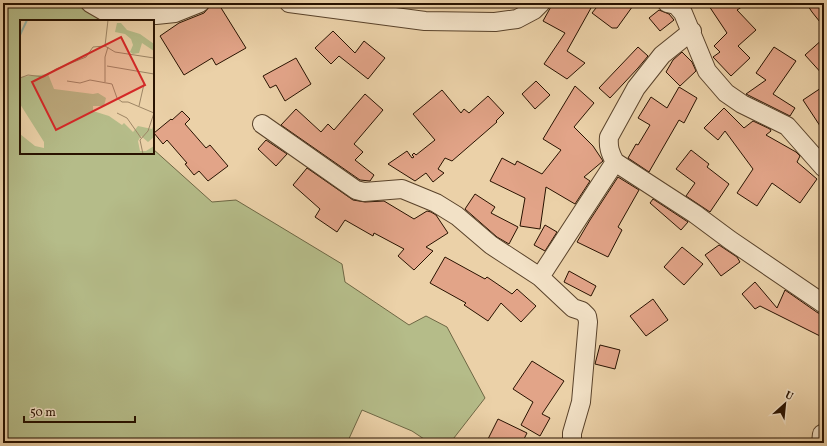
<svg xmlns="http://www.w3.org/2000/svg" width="827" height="446" font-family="Vollkorn,serif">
<rect width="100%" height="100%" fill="#ebd1a8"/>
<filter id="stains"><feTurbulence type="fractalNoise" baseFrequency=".005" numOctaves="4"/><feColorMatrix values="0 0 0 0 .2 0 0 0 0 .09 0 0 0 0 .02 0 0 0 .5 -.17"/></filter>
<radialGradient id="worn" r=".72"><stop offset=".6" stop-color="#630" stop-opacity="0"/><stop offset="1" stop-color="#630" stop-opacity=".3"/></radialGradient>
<path fill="#b5bc89" stroke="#6e6744" d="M3,3h112l35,3v15h-129v132h132v-4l59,53 24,-2 106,64 3,18 64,43 17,-9 21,11 38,71 -35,45h-20l-18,-12 -50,-21 -15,33h-344z"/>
<path fill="#e2a488" stroke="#281200" d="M215,3h3l28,45 -30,17 -4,-7 -28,17 -24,-39 19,-13 25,-10 6,-7z
M553,3h28l10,5 -24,43 18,12 -18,16 -23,-15 21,-31 -22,-12z
M600,3h35l-18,25h-5l-20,-15z
M707,3h41l-11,7 19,20 -18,16 12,12 -19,18 -18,-19 7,-5 -6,-6 13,-13z
M806,3h18v24l-12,-15z
M659,10l10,4 5,6 -14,11 -11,-13z
M333,31l22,22 9,-12 21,17 -17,21 -29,-23 -8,8 -16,-16z
M824,38v38l-19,-21z
M638,47l10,9 -10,12 -28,30 -11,-10z
M774,47l22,14 -23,33 22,14 -5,8 -44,-22 20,-14 -10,-7z
M682,52l10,10 4,9 -16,15 -14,-14 7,-12z
M296,58l15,26 -26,17 -9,-16 -6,3 -7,-12z
M536,81l14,14 -15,14 -13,-15z
M575,86l19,17 -20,24 19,19 10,15 -19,16 6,4 -15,23 -29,-17 -6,42 -20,-3 5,-28 -35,-17 12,-23 13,7 2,-4 25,13 19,-24 -18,-11z
M824,86v46l-21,-32z
M679,87l18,11 -13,25 -5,-3 -30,52 -21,-14 8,-14 2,1 12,-20 -12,-7 13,-21 16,11z
M442,90l19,23 3,-4 5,4 19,-17 16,17 -8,8 1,1 -45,39 -7,-3 -7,11 6,4 -11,9 -7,-9 -11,8 -27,-17 19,-13 5,7 2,-1 -2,-2 2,-2 2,2 19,-15 -22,-26z
M365,94l18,16 -29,34 9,8 -8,8 19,15 -4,6 -10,-1 -79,-55 15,-16 25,23 7,-8 6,6z
M724,108l20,20 9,-7 17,8 1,2 -5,4 30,17 4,4 -3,6 20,17 -17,24 -28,-20 -15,23 -20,-13 16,-24 -28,-38 -7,9 -14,-12z
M182,111l8,8 -5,5 21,24 4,-3 18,21 -20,15 -9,-10 -5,4 -9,-11 2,-1 -20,-23 -4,4 -9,-11 17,-14 1,1z
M266,140l21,14 -11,12 -18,-17z
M691,150l18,14 -2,3 22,17 -19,28 -24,-16 9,-13 -19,-14z
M307,168l46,32 12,2 19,-1 30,18 13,-8 4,1 5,3 12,18 -22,14 7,4 -19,19 -16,-14 6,-7 -30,-16 -1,3 -28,-16 -8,12 -22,-15 5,-8 -27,-24z
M618,177l21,13 -21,37 4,3 -14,27 -31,-15 13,-22z
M475,194l20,13 -4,6 27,14 -9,17 -12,-7 -32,-28z
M653,199l35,23 -7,8 -31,-27z
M545,225l12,7 -12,19 -11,-6z
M719,245l18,12 3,5 -19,14 -16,-21z
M682,247l21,17 -19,21 -20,-18z
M445,257l40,22 2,-2 25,17 5,-5 19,17 -15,16 -20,-19 -13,18 -24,-16 2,-2 -36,-20z
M569,271l27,15 -5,10 -27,-14z
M755,282l22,26 8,-18 33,23 6,1v24l-64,-32 -5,3 -13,-15z
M653,299l15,21 -22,16 -16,-20z
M600,345l20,5 -5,19 -20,-5z
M532,361l32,20 -22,33 8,4 -10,18 -19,-11 12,-23 -20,-13z
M498,419l29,14 -5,10h-26l-8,-4z"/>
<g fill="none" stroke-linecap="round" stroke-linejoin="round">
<defs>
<path id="street" d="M90,3l19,11 47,1 19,-2 25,-10
M289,3l136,18 70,1 22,-3 17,-9 7,-7
M667,3l9,2 7,8 24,58 19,22 16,11 45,22 37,42
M262,124l94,66 8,2 38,-3 34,14 21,13 34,29 49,32 33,31 9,3 5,5 1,6 -7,80 -9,31v10
M615,162l80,52 35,26 94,64
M540,277l75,-115c-5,-9 -7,-15 -6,-25l27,-49 26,-33 30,-24
M821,443l1,-9"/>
</defs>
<use href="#street" stroke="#59422a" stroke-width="20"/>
<use href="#street" stroke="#f2e1c6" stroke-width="18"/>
</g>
<g transform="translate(20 20)">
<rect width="134" height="134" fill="#ebd1a8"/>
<path d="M97,3h4l6,7 13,4 14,10v7l-12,-8 -3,10 -6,1 -3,-2 3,-7 -2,-6 -6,-5 -10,-2zM28,54l6,15 39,5 5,-1 8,5 -2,8h-11v5l16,5 13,9 2,-2 9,9 5,-6 14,3 2,-5v13l-6,5 -7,-6 -3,5 2,10h6l8,-5v8h-134v-20l15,12 9,2v-6l-24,-38v-27z" fill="#b5bc89"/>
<path fill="none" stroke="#98b7ab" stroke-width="2" d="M0,15l7,-15"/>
<path fill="none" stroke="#9d8565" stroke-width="1" d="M85,26l3,-26M87,46l47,8M0,58l8,-3 16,2 12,-8 30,-12 7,-10 12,-1 10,6 39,6M47,61l13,2 10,-3 22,4 5,14 5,4h6l26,11M85,62v-25l3,-10M119,86l5,-22M97,93l10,5 14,20M123,134l-3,-14 8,-9 6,-18"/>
<path fill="#d62828" fill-opacity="0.15" stroke="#d62828" stroke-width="2" d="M101,17l24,48 -89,45 -24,-48z"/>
<rect width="134" height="134" fill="none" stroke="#281200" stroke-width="2"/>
</g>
<rect width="827" height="446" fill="none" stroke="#ebd1a8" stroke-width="16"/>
<rect x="4" y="4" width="819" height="438" fill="none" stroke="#281200" stroke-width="2"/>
<rect x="8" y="8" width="811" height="430" fill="none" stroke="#281200"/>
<g transform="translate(785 404) rotate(27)" stroke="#f2e1c6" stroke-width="3" paint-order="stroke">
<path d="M0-3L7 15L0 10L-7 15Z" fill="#281200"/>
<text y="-6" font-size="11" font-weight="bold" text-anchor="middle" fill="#281200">U</text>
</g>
<path d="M24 416v6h111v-6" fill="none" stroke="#281200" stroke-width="2"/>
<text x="30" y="416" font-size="12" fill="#281200" stroke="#f2e1c6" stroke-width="3" paint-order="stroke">50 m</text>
<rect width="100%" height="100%" filter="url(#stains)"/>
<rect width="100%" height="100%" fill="url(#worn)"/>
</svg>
